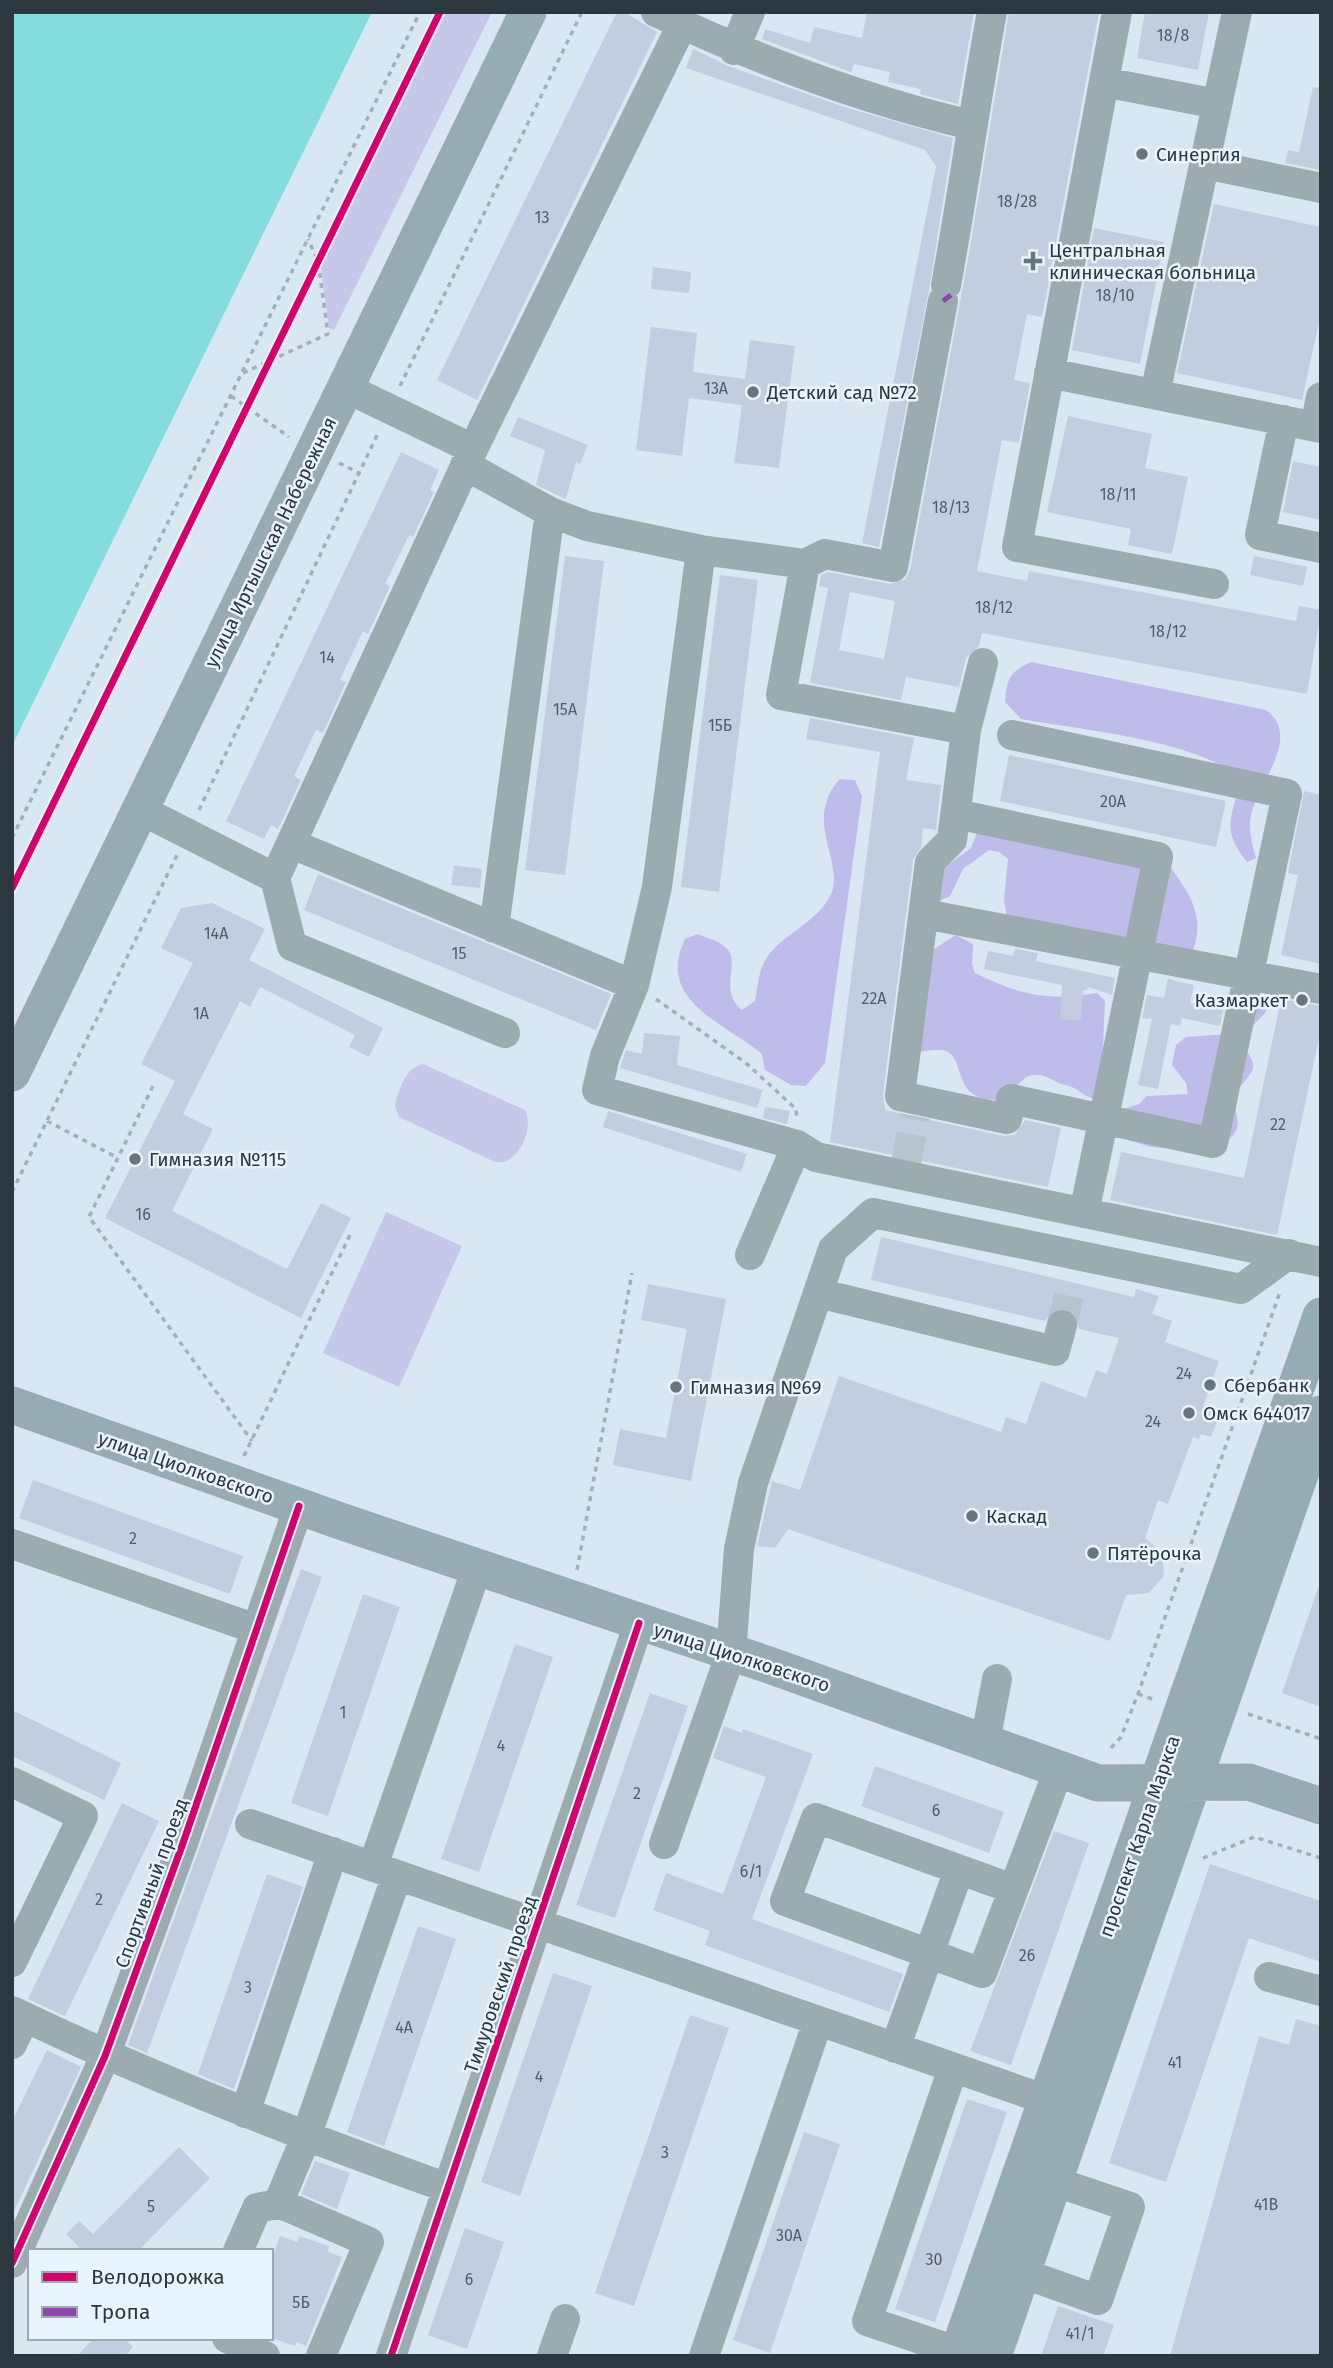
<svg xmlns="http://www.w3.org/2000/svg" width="1333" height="2368" font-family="'Fira Sans',sans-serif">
<rect width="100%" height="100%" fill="#d8e7f2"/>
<path fill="#c6c8e9" d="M443,12h49l-158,318 -5,-2 -9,-66z
M423,1064l102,46c10,18 -7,57 -30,52l-96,-45 -4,-11c3,-16 11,-39 28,-42z
M386,1212l76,34 -63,141 -76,-34z"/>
<path fill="#bebcea" d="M1031,662l235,48c37,27 -9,73 -15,105 -3,15 1,28 5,43l-9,4c-26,-32 -16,-44 -6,-81 -33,-40 -167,-52 -220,-62l-16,-17c2,-23 4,-30 26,-40z
M840,779l15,1 7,16 -37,267 -19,23 -15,-1 -26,-15 -3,-16c-37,-31 -107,-53 -77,-115l13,-5c8,4 19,6 26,12 20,15 -8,42 18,64l13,-9c3,-14 3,-29 11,-42 13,-23 53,-37 65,-65 14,-32 -29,-74 9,-115z
M982,820l179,33c21,33 47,56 32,97l-186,-32 -3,-18 4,-41 -9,-7 -10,-2 -26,19 -13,27 -10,5 -7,-25 38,-28z
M956,935l17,9 -1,20 3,9c45,22 72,28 122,20l8,8 -4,89 -5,9c-10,-2 -12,-5 -20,-10 -6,-4 -15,-4 -21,-8 -27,-15 -32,-1 -50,18 -58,7 -35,-44 -63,-49 -7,-1 -16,1 -23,2l9,-99z
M1249,989l15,13 2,10c-12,13 -27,23 -18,41 3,6 6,9 5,15 -2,9 -12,15 -15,23 -11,30 18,29 -23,61l-64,-5 -23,-7 -10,-29 21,-7 8,-8 41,-2 -2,-11 -14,-18 4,-20 10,-8 42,-3z"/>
<path fill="#85dcdc" d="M12,12h360l-360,734z"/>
<path fill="#c2cee0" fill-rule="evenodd" d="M617,12h7l33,20 -180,368 -40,-20z
M867,12h107l-16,92 -38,-10 1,-5 -33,-7 2,-10 -36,-8 -3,8 -89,-33 3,-10 45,14 4,-16 48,11z
M1009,12h90l-57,305 -15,-3 -13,66 16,3 -11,60 -17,-3 -25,131 50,10 2,-10 267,50 3,-15 22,4 -14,84 -325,-61 -3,13 -13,12 -7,29 -53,-10 -5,23 -91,-17 18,-95 -9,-2 2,-11 7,-3 62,12 16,-5 4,-9 59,-316zM850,592l45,9 -11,58 -45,-9z
M1145,12h64l-11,58 -61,-12z
M693,49l35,17 116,41 109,31 -24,152 -50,257 -17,-4 74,-377 -11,-16 -239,-82z
M1313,87l8,1v82l-36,-7 3,-13 11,2z
M1214,204l107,23v86l-19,87 -125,-27z
M1094,228l70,14 -24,122 -68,-14z
M653,267l38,5 -2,21 -38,-4z
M651,327l46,6 -4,39 52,7 5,-39 45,6 -16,122 -45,-5 8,-58 -53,-7 -7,58 -46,-6z
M1068,416l84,18 -7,34 43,9 -16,77 -44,-9 3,-16 -84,-17z
M518,417l70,28 -8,19 -4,-2 -10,37 -30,-14 9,-35 -35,-14z
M401,452l38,18 -9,20 4,2 -21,45 -4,-2 -24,49 5,2 -22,48 -5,-3 -23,49 6,2 -23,51 -7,-3 -22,46 7,4 -23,49 -7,-4 -7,14 -38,-18z
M1293,461l28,6v53l-38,-8z
M565,556l39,5 -39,314 -40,-5z
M1254,556l53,11 -4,19 -53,-11z
M720,575l38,5 -39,312 -38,-5z
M810,718l104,20 -8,42 35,5 -5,45 -13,-2 -2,19 -8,13 -30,234 2,16 118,26 12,-1 10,-15 36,8 -13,59 -218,-45 50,-390 -74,-13z
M1009,755l217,46 -10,46 -216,-46z
M1304,791l17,4v169l-40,-9 17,-80 -10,-2z
M454,865l28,4 -2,19 -29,-3z
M318,874l293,120 -15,36 -292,-120z
M212,903l53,26 -16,31 134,68 -14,29 -20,-10 6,-12 -95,-48 -10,20 -10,-6 -57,113 30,15 -41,82 115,58 34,-66 30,15 -50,100 -196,-100 70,-137 -34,-17 52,-101 -32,-15 20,-40z
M1015,949l23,4 -2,8 79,17 -3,17 -24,-8 -1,3h-4l-2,31 -21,-2 2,-34 -78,-16 4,-18 25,5z
M1168,979l26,6 -4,18 33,7 -3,16 -38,-8 -2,8 -9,-2 -13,65 -20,-4 14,-66 -10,-1 5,-23 17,3z
M1281,999l40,7v23l-44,206 -167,-35 11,-48 123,26z
M644,1033l36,3 -3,29 86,25 -6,18 -137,-40 6,-18 16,4z
M765,1107l25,4 -3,13 -24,-6z
M608,1111l139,43 -6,18 -138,-45z
M881,1237l253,60 2,-8 23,7 -7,18 20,7 -7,21 54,19 -16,46 17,6 -9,24 -10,-3 -2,5 -6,-2 -25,67 -10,-4 -13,38 17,15 2,23 -15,17 -23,2 -16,46 -322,-112 -13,19 -18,-2 15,-65 28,9 39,-114 162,56 5,-15 20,7 15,-43 45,17 10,-28 11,4 12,-36 -40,-9 -4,-16 -8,-5h-10l-12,13 -174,-41z
M648,1284l78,15 -35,182 -78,-16 7,-36 46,9 21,-109 -46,-9z
M33,1480l210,76 -13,38 -211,-76z
M301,1569l21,8 -175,476 -19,-8z
M1318,1588h3v119l-39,-14z
M363,1594l37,13 -72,209 -37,-13z
M515,1644l38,13 -74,215 -38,-13z
M650,1693l38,13 -73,212 -39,-13z
M12,1710l109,53 -17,37 -92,-44z
M724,1726l18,7 1,-4 70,25 -61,165 151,55 -14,38 -184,-67 5,-14 -57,-21 13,-37 57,21 43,-117 -53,-19z
M875,1766l129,46 -15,41 -128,-47z
M122,1803l37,18 -94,195 -37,-17z
M1054,1831l35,12 -78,222 -41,-14z
M1210,1864l111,37v61l-72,-24 -83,244 -57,-19z
M267,1874l36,13 -69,202 -36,-15z
M418,1926l38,13 -72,207 -37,-14z
M553,1973l39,13 -72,210 -39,-14z
M690,2015l39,13 -95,278 -39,-13z
M1296,2019l25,7v330h-151l89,-320 30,9z
M47,2050l34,17 -69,149v-95z
M967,2099l40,13 -72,210 -40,-13z
M804,2132l36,12 -70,209 -37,-13z
M179,2147l31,31 -72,73h-62l3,-4 -13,-13 13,-13 14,13z
M315,2161l35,12 -13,36 -36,-15z
M465,2228l39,14 -37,107 -39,-14z
M280,2236l17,6 2,-6 30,10 -1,6 14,5 -36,89 -9,-4 -2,4 -24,-8v-76z
M1058,2306l56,19 -11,31h-62z
M94,2338h30l9,9 -8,9h-48z"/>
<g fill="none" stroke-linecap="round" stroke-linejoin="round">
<path stroke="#b6c4ce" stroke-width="30" stroke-dasharray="30 15" stroke-linecap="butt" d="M906,1164l9,-48
M1062,1325l10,-43"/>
<path stroke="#a3b0b6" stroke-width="3.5" stroke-dasharray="5 5" stroke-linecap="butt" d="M243,373l85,-39 -10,-73 -10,-22
M400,386l182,-374
M231,396l58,41
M339,463l20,10
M199,810l180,-379
M12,838l408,-826
M656,999l91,65 49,45 1,10
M153,1086l-64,131 163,224
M47,1121l71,37
M12,1192l165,-337
M244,1456l107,-223
M577,1570l55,-297
M1138,1694l17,6
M1248,1714l73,25
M1111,1748l10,-11 17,-43 142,-402
M1203,1858l51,-21 67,21"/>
<path stroke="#9cabb0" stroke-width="30" d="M656,12c101,48 206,87 315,113
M1117,12l-100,535 197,37
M734,50l16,-38
M1104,82l113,22
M1205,164l116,24
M946,285c17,-91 29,-182 46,-273
M1049,373l272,55
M346,388l127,61
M1155,394l82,-382
M1284,420l-24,115 61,13
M1315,427l6,-30
M465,465l85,47 37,14 114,24 104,14 20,-10 68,13 50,-266
M805,564l-24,131 185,35
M983,663l-17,67 -14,110 -22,22 -30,234 107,23 4,-20 202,44 74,-349 -275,-59
M139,809l136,69
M956,814l202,43 -74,356
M292,844l342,141 -29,71 -8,34 200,55 19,12 505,105
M924,914l397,75
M494,928l56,-416
M634,985l23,-98 44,-337
M505,1033l-213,-87 -17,-68 198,-429 209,-424
M750,1255l47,-110
M818,1293l237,58 7,-26
M12,1544l244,85
M985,1742l12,-63
M12,1782l71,34 -71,146
M250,1824l797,276
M664,1844l67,-191 8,-104 14,-66 80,-234 40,-36 368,76 48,-35
M373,1866l104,-298
M1013,1889l-197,-71 -31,83 197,72 77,-204
M1269,1977l52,14
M12,2011c142,68 288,124 436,177
M12,2044l13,-27
M895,2048l64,-178
M953,2068l-86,253 92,31
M245,2113l88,-261
M278,2204l28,-67 91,-262
M238,2251l19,-43 21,-4 10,3 81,35 -48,114
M12,2263l93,-207 78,-213 116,-337
M1022,2273l76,27 32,-93 -77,-26
M227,2338l38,18
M391,2356l248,-733
M552,2356l13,-37
M704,2356l114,-335"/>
<path stroke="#97abb2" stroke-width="37" d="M12,1073l516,-1061
M12,1405l334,118 423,142 329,118 151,-1 72,24
M957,2356l364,-1040
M993,2356l328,-942"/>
<path stroke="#8e44ad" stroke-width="5" stroke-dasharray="10 5" stroke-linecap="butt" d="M943,301l8,-6"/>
<defs>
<path id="cycleway" d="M12,888l428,-876
M12,2263l93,-207 78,-213 116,-337
M391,2356l248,-733"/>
</defs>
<use href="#cycleway" stroke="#e9f3fb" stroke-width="11"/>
<use href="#cycleway" stroke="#d6006c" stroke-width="7"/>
</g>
<g fill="#69757e" stroke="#e9f3fb" stroke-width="2.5">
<circle cx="1142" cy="154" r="7"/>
<path d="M1029.5 250.5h7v7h7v7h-7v7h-7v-7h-7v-7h7z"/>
<circle cx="753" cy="392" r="7"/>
<circle cx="1302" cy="1000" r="7"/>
<circle cx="135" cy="1159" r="7"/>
<circle cx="1210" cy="1385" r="7"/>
<circle cx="676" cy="1387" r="7"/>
<circle cx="1189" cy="1413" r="7"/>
<circle cx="972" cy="1516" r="7"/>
<circle cx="1093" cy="1553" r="7"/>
</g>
<g text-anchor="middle" stroke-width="5" stroke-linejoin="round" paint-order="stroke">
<g font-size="16" fill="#525d67">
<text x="1173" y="41">18/8</text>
<text x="1017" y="207">18/28</text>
<text x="542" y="223">13</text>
<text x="1115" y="301">18/10</text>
<text x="716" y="394">13А</text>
<text x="1118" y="500">18/11</text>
<text x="951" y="513">18/13</text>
<text x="994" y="613">18/12</text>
<text x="1168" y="637">18/12</text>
<text x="327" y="663">14</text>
<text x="565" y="715">15А</text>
<text x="720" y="731">15Б</text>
<text x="1113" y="807">20А</text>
<text x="216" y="939">14А</text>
<text x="459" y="959">15</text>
<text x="874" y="1004">22А</text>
<text x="201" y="1019">1А</text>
<text x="1278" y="1130">22</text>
<text x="143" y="1220">16</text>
<text x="1184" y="1379">24</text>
<text x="1153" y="1427">24</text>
<text x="133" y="1544">2</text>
<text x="343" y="1718">1</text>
<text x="501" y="1751">4</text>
<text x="637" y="1799">2</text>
<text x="936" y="1816">6</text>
<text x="751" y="1877">6/1</text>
<text x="99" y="1905">2</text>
<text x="1027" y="1961">26</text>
<text x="248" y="1993">3</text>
<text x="404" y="2033">4А</text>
<text x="1175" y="2068">41</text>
<text x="539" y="2082">4</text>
<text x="665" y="2158">3</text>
<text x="1266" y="2210">41В</text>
<text x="151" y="2212">5</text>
<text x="789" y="2241">30А</text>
<text x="934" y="2265">30</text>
<text x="469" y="2285">6</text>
<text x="301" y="2308">5Б</text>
<text x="1080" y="2339">41/1</text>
</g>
<g font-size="19" fill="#2d373f" stroke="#e9f3fb" text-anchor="start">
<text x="1156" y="161">Синергия</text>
<text x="1049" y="257">Центральная<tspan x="1049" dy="22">клиническая больница</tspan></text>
<text x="767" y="399">Детский сад №72</text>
<text x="1288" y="1007" text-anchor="end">Казмаркет</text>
<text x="149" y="1166">Гимназия №115</text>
<text x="1224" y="1392">Сбербанк</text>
<text x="690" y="1394">Гимназия №69</text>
<text x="1203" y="1420">Омск 644017</text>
<text x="986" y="1523">Каскад</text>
<text x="1107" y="1560">Пятёрочка</text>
</g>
<g font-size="19" fill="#2d373f" stroke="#e9f3fb">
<text transform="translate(270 542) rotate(-64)" y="7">улица Иртышская Набережная</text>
<text transform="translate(186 1467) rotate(19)" y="7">улица Циолковского</text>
<text transform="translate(742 1657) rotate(18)" y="7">улица Циолковского</text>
<text transform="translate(1139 1836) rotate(-71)" y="7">проспект Карла Маркса</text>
<text transform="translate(151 1883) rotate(-70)" y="7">Спортивный проезд</text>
<text transform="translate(500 1984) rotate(-71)" y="7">Тимуровский проезд</text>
</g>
</g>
<rect width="1333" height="2368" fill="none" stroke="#2d373f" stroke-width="28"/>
<rect x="28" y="2249" width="245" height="91" fill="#e9f3fb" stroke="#9ea8b0" stroke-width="2"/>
<rect x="42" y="2272" width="35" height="10" fill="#d6006c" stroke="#9ea8b0" stroke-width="2"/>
<text x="91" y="2284" font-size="21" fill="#2d373f">Велодорожка</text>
<rect x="42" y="2307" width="35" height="10" fill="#8e44ad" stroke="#9ea8b0" stroke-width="2"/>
<text x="91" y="2319" font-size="21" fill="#2d373f">Тропа</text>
</svg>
